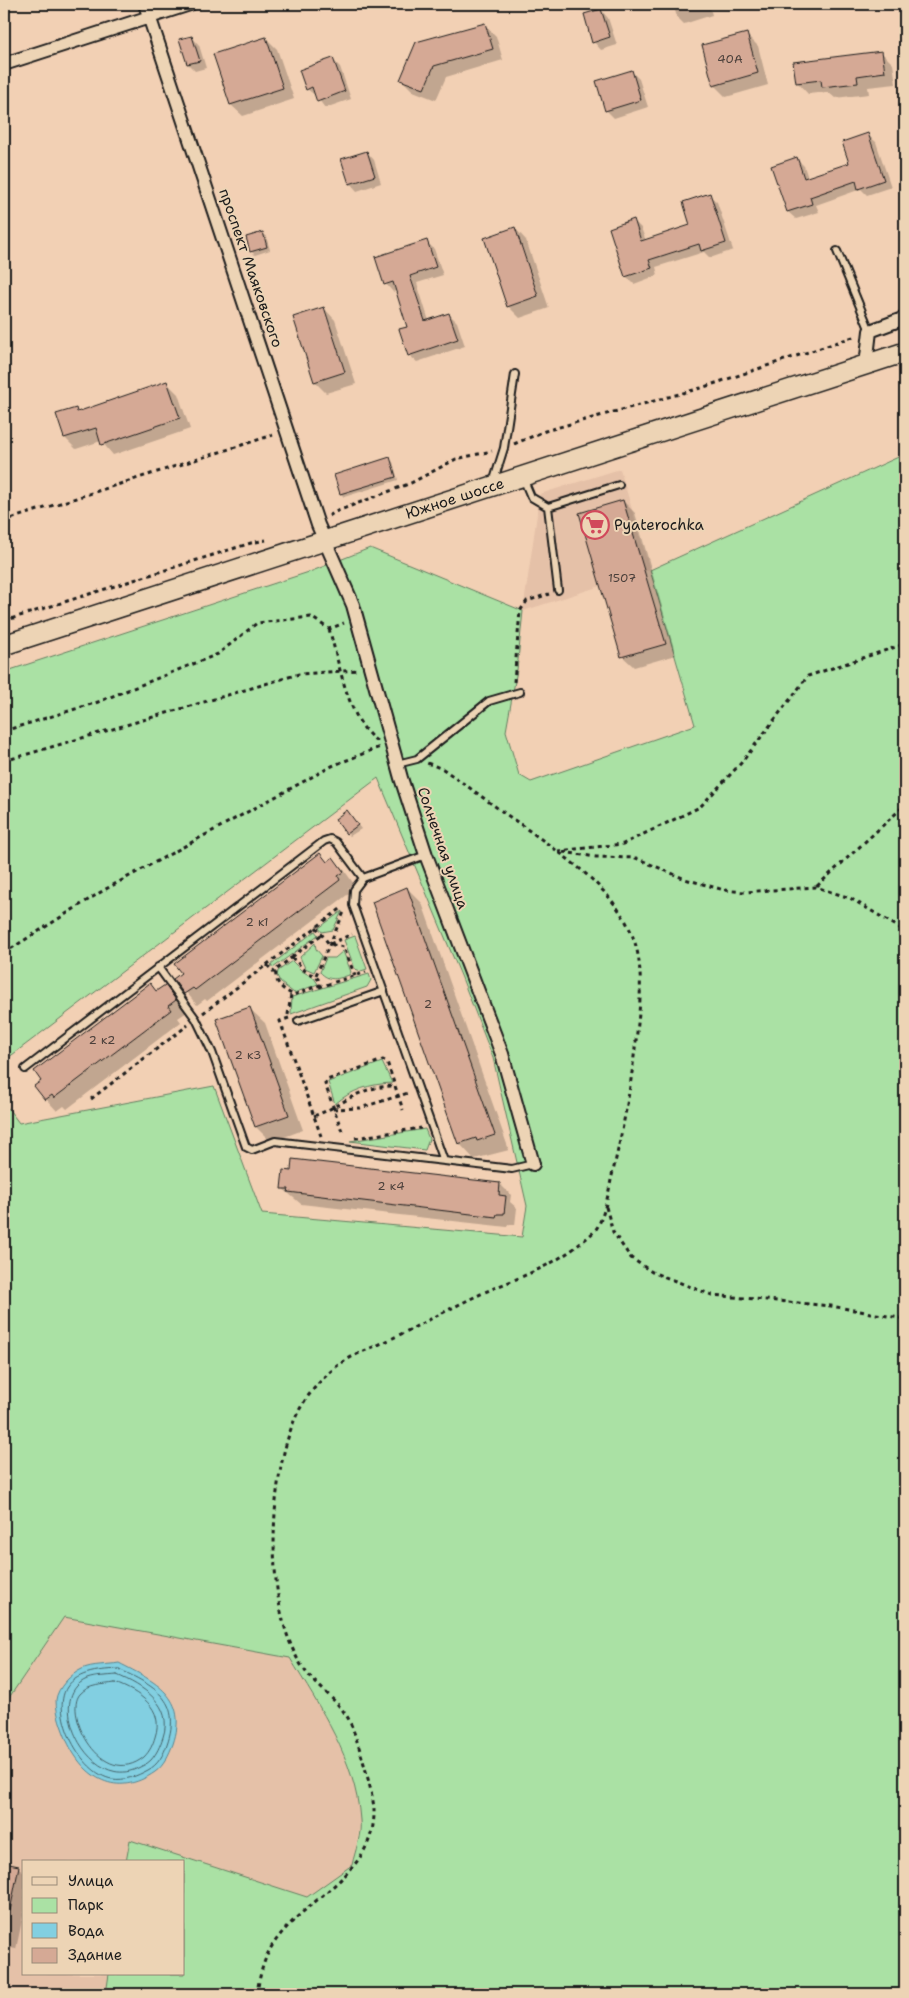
<svg xmlns="http://www.w3.org/2000/svg" width="909" height="1998" font-family="'Shantell Sans',sans-serif">
<rect width="100%" height="100%" fill="#f2d0b4"/>
<filter id="ink" filterUnits="userSpaceOnUse"><feTurbulence type="fractalNoise" baseFrequency=".02" numOctaves="2"/><feDisplacementMap in="SourceGraphic" scale="10" xChannelSelector="R" yChannelSelector="G"/><feConvolveMatrix kernelMatrix="1 2 1 2 8 2 1 2 1" color-interpolation-filters="sRGB"/></filter>
<g filter="url(#ink)">
<path fill="#e5c1a8" d="M620,469l30,101 -127,41 17,-117z
M64,1617l226,41 39,65 24,54 8,44 -9,44 -45,32 -177,-57 -4,22h-102v112h85l-3,20h-102v-289z"/>
<path fill="#aae1a4" stroke="#637e60" d="M905,454v1540h-799l3,-20h75v-112h-58l4,-22 177,57 45,-32c3,-14 10,-31 8,-45 -4,-60 -40,-112 -70,-162l-226,-41 -60,88v-602l15,20 195,-37 48,128 260,23 5,-31 -34,-148 -31,-80 -84,-200 -374,283v-389l308,-101 58,-23 153,63 -6,59 -11,61 13,44 12,7 164,-57 -45,-155z
M342,911l-9,19 -11,2 -3,-4z
M315,931l3,4 -45,33 -2,-3z
M355,936l12,33 -6,2 -6,-2 -11,-29z
M315,943l1,6 6,7 -8,16 -9,-4 -5,-11z
M343,951l8,21 -2,3c-11,4 -20,7 -29,-3l6,-14h9z
M292,961l10,10 12,7 4,6 -24,9 -13,-10 -4,-7 1,-5z
M369,974l2,6 -4,7 -76,27 1,-17z
M382,1062l10,21c-22,1 -41,7 -57,21l-7,-22z
M425,1129l4,10 -4,11 -75,-9z"/>
<path fill="#82cfe1" stroke="#598792" d="M119,1663c37,19 70,34 54,81 -4,10 -9,22 -18,28 -39,27 -71,6 -88,-31 -5,-13 -11,-27 -11,-41 1,-12 15,-26 26,-31 10,-5 26,-4 37,-6z"/>
<path fill="#0003" d="M673,4h36l3,11 -28,9 -7,-7z
M601,10l7,8 9,27 -16,5 -7,-8z
M485,25l11,11 7,24 -57,17 -10,23 -23,-9 -11,-11z
M746,34l12,12 10,39 -42,12 -12,-12z
M192,37l7,8 7,23 -11,3 -7,-7z
M266,38l11,11 17,50 -51,17 -12,-11 -16,-50z
M882,53l11,11 3,20 -28,3 1,7 -34,4 -7,-6 -20,2 -11,-12z
M332,59l8,8 11,32 -26,9 -9,-12 -9,-7z
M632,72l7,7 9,28 -34,11 -8,-8z
M868,135l8,7 15,45 -24,8 -6,-6 -45,16 3,7 -23,7 -8,-7 -15,-46 23,-8 8,8 4,12 42,-14z
M367,152l7,8 7,23 -24,8 -7,-8z
M709,195l8,7 16,48 -23,8 -6,-6 -48,15 2,8 -24,9 -8,-8 8,-55 7,7 5,13 46,-15z
M515,228l11,12 23,68 -29,10 -12,-12z
M263,233l3,3 4,14 -15,5 -4,-4z
M427,242l7,7 9,26 -26,8 12,38 20,-7 8,8 8,24 -48,16 -8,-7v-28l-12,-37 -4,2 -7,-8z
M324,308l11,12 21,64 -30,9 -11,-11z
M167,383l11,11 12,35 -77,26 -12,-14 -25,8 -11,-11 -7,-23 17,-5 4,3z
M389,459l4,3 5,18 -54,17 -3,-3z
M623,501l12,12 41,142 -42,12 -12,-11z
M350,815l11,14 -11,7 -3,-3z
M319,854l9,9 5,-4 11,11 10,14 -6,4 3,4 -144,109 -2,-2 -8,6 -22,-26z
M407,888l15,15 87,247 -35,9 -15,-16z
M150,984l7,8 8,-6 11,12 11,14 -9,6 3,4 -114,87 -3,-3 -7,5 -11,-12z
M249,1008l16,15 38,107 -32,12 -15,-15 -39,-107z
M500,1184l11,11 -1,7 7,6 -2,17 -7,-1 -1,3 -206,-23 -19,-16z
M4,1864l14,3 6,5v39l-8,38 -12,-2z
M4,1976l5,4 -3,14h-2z"/>
<g fill="none" stroke-linecap="round" stroke-linejoin="round">
<path stroke="#45646b" stroke-width="1" d="M119,1669c34,17 64,30 48,75 -3,10 -9,21 -19,26 -11,6 -23,11 -36,9 -31,-5 -62,-66 -45,-92 11,-16 35,-17 52,-18z
M117,1675c26,11 57,30 46,62 -3,9 -6,16 -12,23 -4,4 -9,6 -13,8 -49,25 -95,-71 -51,-89 8,-3 21,-3 30,-4z
M115,1683c24,9 50,25 40,54 -2,7 -5,14 -11,20 -42,34 -81,-44 -64,-63 9,-10 23,-9 35,-11z"/>
</g>
<path fill="#d5a995" stroke="#1c1c1c" d="M601,9l9,28 -18,6 -8,-29z
M485,23l8,26 -59,17 -10,23 -24,-9 16,-38z
M747,33l11,40 -45,13 -11,-41z
M192,36l8,25 -13,3 -8,-25z
M266,37l17,51 -53,17 -17,-51z
M882,51l3,21 -28,4 1,7 -36,4 -1,-7 -25,3 -3,-21z
M333,58l12,33 -28,11 -5,-15 -6,3 -7,-20z
M632,70l9,30 -36,11 -9,-30z
M868,133l16,47 -26,9 -2,-8 -46,16 2,7 -25,8 -16,-46 26,-9 7,21 45,-15 -7,-21z
M367,151l8,25 -26,8 -8,-25z
M710,193l16,50 -25,8 -2,-7 -50,16 3,8 -27,9 -16,-49 25,-9 7,22 49,-16 -7,-23z
M515,227l23,69 -31,11 -23,-69z
M263,232l4,15 -17,5 -4,-15z
M427,240l9,27 -26,9 15,45 24,-8 9,26 -50,17 -9,-27 8,-2 -14,-45 -9,3 -9,-28z
M324,307l21,65 -31,10 -21,-65z
M167,381l13,37 -79,27 -5,-17 -32,10 -8,-24 20,-6 1,4z
M390,457l6,20 -56,17 -6,-19z
M623,500l43,144 -45,13 -42,-144z
M347,810l11,15 -12,9 -11,-15z
M320,853l7,9 6,-5 11,15 -6,4 2,4 -145,110 -2,-2 -9,6 -11,-15 8,-6 -7,-9z
M407,887l88,248 -18,6 -1,-3 -18,6 -86,-242z
M150,983l6,8 9,-6 11,15 -8,6 3,4 -117,88 -2,-3 -7,5 -11,-14 7,-5 -7,-10z
M250,1007l39,108 -34,12 -39,-108z
M292,1159l208,24 -1,12 7,1 -2,18h-7l-1,3 -208,-25 1,-3h-8l2,-19 8,1z
M4,1863l15,3 -9,45h-6z"/>
<g fill="none" stroke-linecap="round" stroke-linejoin="round">
<defs>
<path id="lane" d="M837,251l33,80
M523,478l8,19 17,10 71,-22
M493,483l11,-35 11,-74
M548,507l10,83
M397,764l20,-5 72,-58 31,-9
M426,855l-63,23 -9,12 -1,15 91,256
M158,967l38,52 16,33 34,95 6,3 23,-9 237,28 21,-5
M298,1021l86,-30
M25,1069l299,-228 6,-2 6,3 27,36"/>
<path id="street" d="M145,4l173,521 35,80 48,173 25,77 76,199 31,110
M4,64l186,-60
M866,365l4,-34 35,-13"/>
<g id="secondary">
<path id="s1" d="M4,645l901,-293"/>
</g>
</defs>
<use href="#lane" stroke="#1c1c1c" stroke-width="10"/>
<use href="#street" stroke="#1c1c1c" stroke-width="16"/>
<use href="#secondary" stroke="#1c1c1c" stroke-width="22"/>
<path stroke="#1c1c1c" stroke-width="3" stroke-dasharray="4 4" stroke-linecap="butt" d="M514,444l31,-13 156,-43 155,-52
M329,516l6,-4 76,-29 45,-24 36,-8
M4,521l269,-86
M4,621l247,-78 15,-3
M329,629c10,32 19,93 48,112
M514,682l6,-71 7,-10 22,-7
M4,731l94,-29 120,-48 39,-31 54,-6 18,12 15,-6
M4,761l295,-87 59,-4
M558,851l65,-7 77,-37 42,-45 66,-86 97,-32
M563,852l33,5 40,1 49,21 39,11 20,2 72,-5 34,11 55,33
M817,886l88,-81
M316,927l13,17 15,3 11,29
M330,944l22,-10
M4,953l100,-63 228,-124 48,-19
M292,957l29,-22
M291,958c7,2 7,7 12,11 7,7 16,5 17,16l-26,10c-11,-5 -20,-12 -18,-25z
M267,965l8,8
M316,975l28,-63
M319,987l47,-15
M203,1013l140,-106
M288,1015l3,-21
M289,1018l-9,3 41,115
M91,1099l97,-74
M333,1109l27,-1 48,-15
M314,1116c32,-12 44,-30 81,-30
M342,1131l-17,-47 2,-4 56,-20 4,2 16,48
M355,1138l66,-10
M606,1207l7,25 18,26 21,14 60,23 119,11 74,13
M257,1994c2,-17 7,-37 17,-51 32,-47 102,-68 100,-134 -1,-17 -18,-76 -26,-91 -11,-18 -29,-30 -42,-46 -43,-56 -38,-189 -12,-251 9,-22 25,-40 43,-55 16,-12 38,-19 56,-28 35,-17 70,-37 106,-52 30,-12 58,-23 83,-44 6,-5 13,-10 16,-16 7,-14 10,-31 13,-46 9,-38 17,-76 22,-115 4,-35 11,-75 5,-110 -11,-60 -73,-98 -118,-131 -26,-18 -51,-37 -77,-55l-16,-6"/>
<use href="#lane" stroke="#edd4b5" stroke-width="6"/>
<use href="#street" stroke="#edd4b5" stroke-width="12"/>
<use href="#secondary" stroke="#edd4b5" stroke-width="19"/>
</g>
</g>
<defs>
<symbol id="supermarket-ring" viewBox="-11 -11 22 22"><circle r="9.5" fill="#edd4b5" stroke="#d1495b" stroke-width="1.5"/><path d="M-6-5.5h2.5l.6 2H6L4.5 2H-2.5L-4.4-4H-6ZM-1.5 3.2a1.3 1.3 0 1 0 .1 0ZM3 3.2a1.3 1.3 0 1 0 .1 0Z" fill="#d1495b"/></symbol>
</defs>
<g fill-rule="evenodd">
<use href="#supermarket-ring" x="579" y="509" width="32" height="32"/>
</g>
<g text-anchor="middle" stroke-width="4" stroke-linejoin="round" paint-order="stroke">
<g font-size="12" fill="#4a3f3a">
<text x="730" y="63">40А</text>
<text x="622" y="582">1507</text>
<text x="257" y="926">2 к1</text>
<text x="428" y="1008">2</text>
<text x="102" y="1044">2 к2</text>
<text x="248" y="1059">2 к3</text>
<text x="391" y="1190">2 к4</text>
</g>
<g font-size="15" fill="#1c1c1c" stroke="#edd4b5">
<text transform="translate(251 268) rotate(71)" y="5">проспект Маяковского</text>
<text dy="5" stroke="none"><textPath href="#s1" startOffset="474">Южное шоссе</textPath></text>
<text transform="translate(443 848) rotate(71)" y="5">Солнечная улица</text>
</g>
<g font-size="15" fill="#1c1c1c" stroke="#edd4b5" text-anchor="start">
<text x="614" y="530">Pyaterochka</text>
</g>
</g>
<rect width="909" height="1998" fill="none" stroke="#edd4b5" stroke-width="20"/>
<rect x="10" y="10" width="889" height="1978" fill="none" stroke="#1c1c1c" stroke-width="2" filter="url(#ink)"/>
<rect x="22" y="1860" width="162" height="115" fill="#edd4b5" stroke="#998a78"/>
<rect x="32" y="1877" width="25" height="8" fill="#edd4b5" stroke="#998a78"/>
<text x="68" y="1886" font-size="15" fill="#1c1c1c">Улица</text>
<rect x="32" y="1898" width="25" height="15" fill="#aae1a4" stroke="#998a78"/>
<text x="68" y="1910" font-size="15" fill="#1c1c1c">Парк</text>
<rect x="32" y="1923" width="25" height="15" fill="#82cfe1" stroke="#998a78"/>
<text x="68" y="1936" font-size="15" fill="#1c1c1c">Вода</text>
<rect x="32" y="1948" width="25" height="15" fill="#d5a995" stroke="#998a78"/>
<text x="68" y="1960" font-size="15" fill="#1c1c1c">Здание</text>
</svg>
